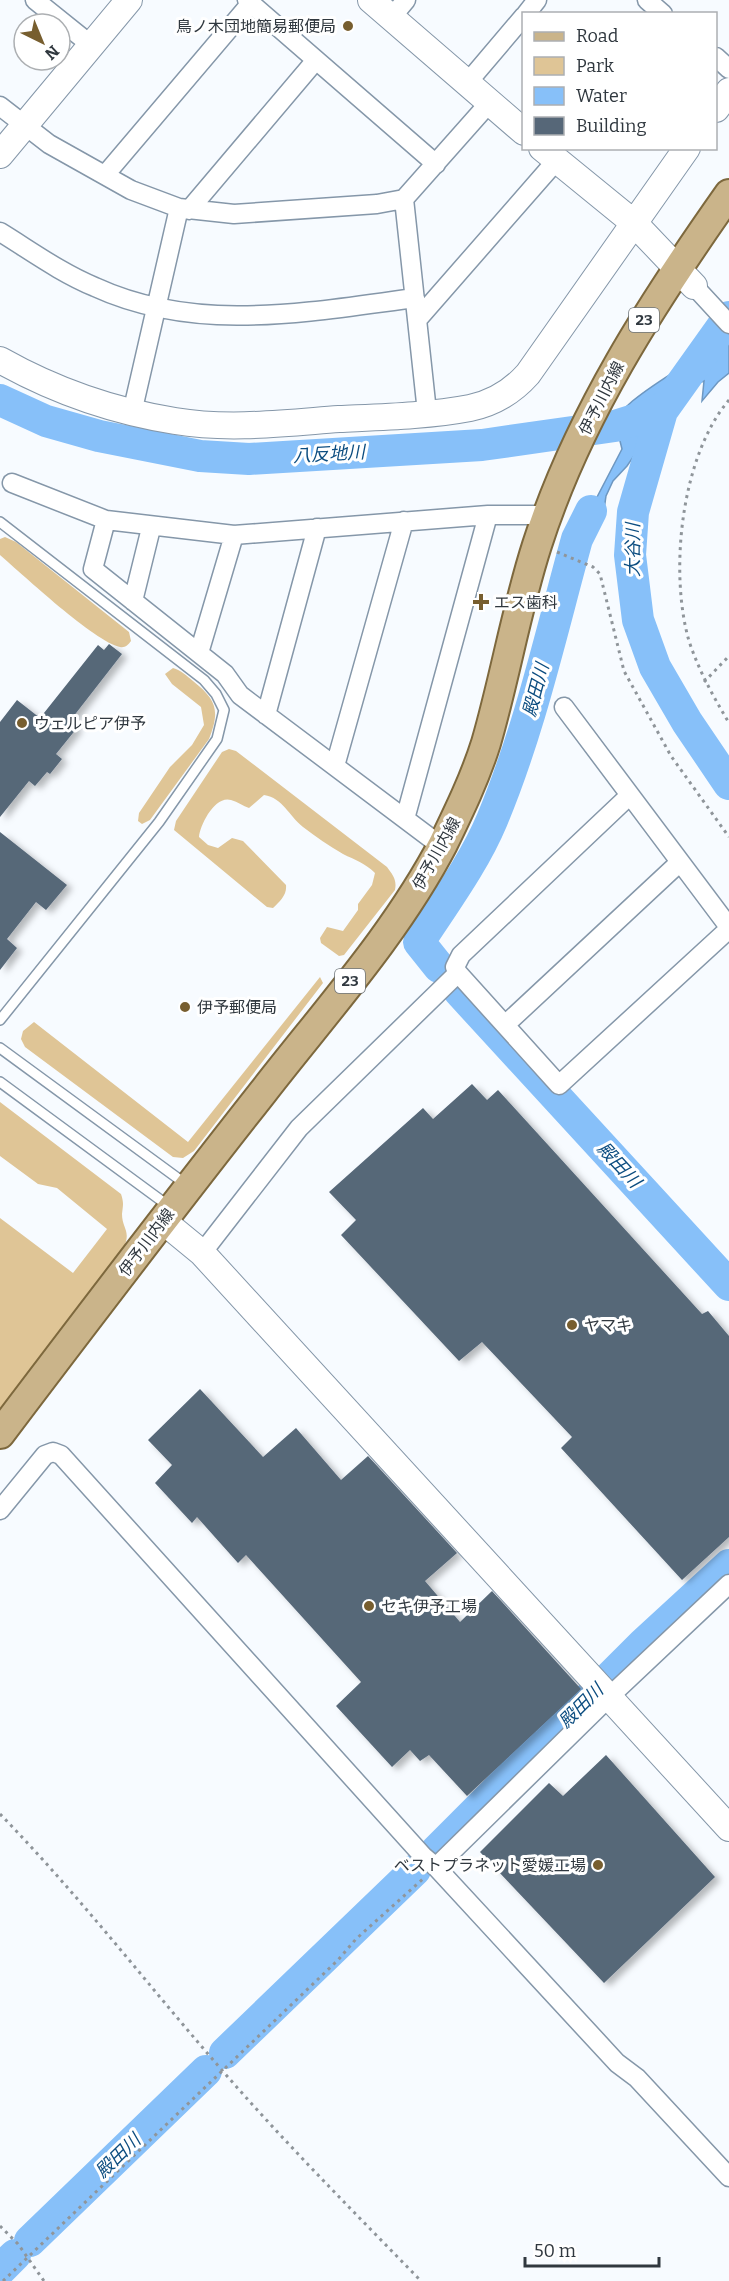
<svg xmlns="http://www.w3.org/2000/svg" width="729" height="2281" font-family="Bitter,'Noto Sans JP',serif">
<defs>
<filter id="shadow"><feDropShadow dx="5.5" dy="3.5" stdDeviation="3" flood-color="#0004"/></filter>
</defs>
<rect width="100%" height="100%" fill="#f7fbff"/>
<path fill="#dfc596" d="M5,537l11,5 113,90 2,9c-3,4 -6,7 -11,6 -25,-5 -97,-72 -120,-92v-16z
M173,668c8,2 14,8 20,13 24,19 27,30 16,58l-59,81 -8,4 -4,-3 1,-8 31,-46 22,-22 12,-20 -3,-18 -29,-23 -7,-10z
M229,749l7,2 151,116c6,8 10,13 8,23l-51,65 -5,1 -18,-13 -1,-5 7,-11 16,4 15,-21v-6l14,-19 3,-12c-10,-10 -20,-13 -32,-19 -14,-8 -27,-17 -40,-27 -14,-11 -20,-29 -39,-32l-15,13c-6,-2 -11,-6 -18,-8 -16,-5 -31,25 -32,37l9,8 10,3 14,-10 11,3 43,44c1,10 -6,16 -13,23l-6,-1 -93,-77 2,-9 46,-69z
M320,977l3,6 -129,168 -11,7 -10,-1 -148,-110 -4,-8 2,-8 11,-9 154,120z
M0,1102l121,92c3,9 2,11 1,20 0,15 10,17 1,35l-123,160v-191l73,55 34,-44 -50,-41 -19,-4 -38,-28z"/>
<path fill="#87c0f9" stroke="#6d97c1" stroke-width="1.5" d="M729,326v47l-11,9 -16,19 2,-20 -5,2 -48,48 -24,35 -14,15 -7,15 -3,21 -7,-5 -18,40 -8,-3 52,-100 -3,-12 -8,-3 -9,3c28,-52 96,-68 127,-111z"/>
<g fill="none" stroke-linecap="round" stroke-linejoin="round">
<path stroke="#87c0f9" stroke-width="32" d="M729,317l-67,94 -29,101 -3,43 8,65 17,47 32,55 42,62
M0,400l46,21 53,15 101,20 49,3 233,-14 133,-19 35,-11
M439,967l-20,-25c26,-40 55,-79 73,-122 38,-91 59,-187 85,-281l14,-28
M459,991l270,294
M436,1851l207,-207 86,-79
M225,2053l190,-183
M30,2241l176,-170
M0,2270l15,-15"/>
</g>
<path fill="#566778" filter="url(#shadow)" d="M109,644l13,10 -49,63 3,2 -4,5 5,4 -21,26 6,5 -12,15 -3,-2 -12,14 -6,-5 -29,36v-95l17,-22 23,18 58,-73 6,5z
M0,832l67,53 -21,25 -10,-8 -29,37 10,9 -17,22z
M472,1084l15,16 11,-10 204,224 6,-3 21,25v201l-47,43 -121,-132 11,-11 -90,-95 -23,19 -118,-126 15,-15 -27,-28 94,-84 10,11z
M200,1389l63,68 33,-29 45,52 27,-24 89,97 -32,28 35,41 32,-31 89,98 -114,107 -38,-41 -9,6 -10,-11 -18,17 -56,-61 25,-24 -115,-127 -8,8 -41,-46 -5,6 -37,-40 17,-18 -24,-25z
M606,1755l109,122 -111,106 -124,-131 69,-69 14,13z"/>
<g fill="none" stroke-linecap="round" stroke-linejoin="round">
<defs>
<path id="lane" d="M0,522l204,158 12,14 8,16 -7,29 -58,83 -159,198
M0,1048l187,137
M0,1082l170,125"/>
<path id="street" d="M35,0l56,45
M247,0l189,164
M647,0l16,14
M526,14l11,-14
M391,18l15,-18
M716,57l13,12
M468,82l56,-66
M0,106l49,38 82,46 48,18 55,6 143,-10 27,-5 86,-97
M105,175l146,-172
M404,199l23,213
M189,210l127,-150
M0,232c31,19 61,41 95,55 102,47 213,25 320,11
M694,286l35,38
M417,320l139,-159
M132,413l47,-205
M12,483l94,37 128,15 254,-20h60
M106,520l-13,49 132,105 15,21 201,151
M133,601l18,-73
M199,653l35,-118
M564,707l165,220
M266,715l51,-187
M335,766l69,-245
M630,795l-169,160 -6,12 3,6 101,112 170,-156
M405,819l83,-304
M505,1025l175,-163
M202,1253l97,-125 159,-155
M0,1510l45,-55 8,-3 8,3 362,401 13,11 181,196 20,15 92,99
M436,1867l173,-170 120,-113"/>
<path id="secondary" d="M371,0l153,132
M716,109l13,-18
M542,148l92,75 60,63
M0,155l129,-155
M0,360c55,31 112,51 175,61 54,9 110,2 164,-2 43,-2 89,-3 131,-11 24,-5 42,-16 58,-34l159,-226
M163,1221l39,32 527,575"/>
<path id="primary" d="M0,1434c87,-115 174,-229 263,-342 62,-80 133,-158 180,-248 16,-33 32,-66 43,-101 19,-65 30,-133 51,-198 41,-128 115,-242 192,-351"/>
</defs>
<use href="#lane" stroke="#8597a9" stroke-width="12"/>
<use href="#street" stroke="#8597a9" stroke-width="21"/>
<use href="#secondary" stroke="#8597a9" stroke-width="28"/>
<use href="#primary" stroke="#7d683d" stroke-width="32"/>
<path stroke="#8f959a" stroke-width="3" stroke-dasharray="3 4.5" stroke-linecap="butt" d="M729,400c-48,56 -60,172 -40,241 10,30 24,55 40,82
M557,552l36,15 7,7 24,97 47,85 58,81
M704,682l25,-26
M0,1814c78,80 147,170 221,255 63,73 132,142 200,212
M0,2226l18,18 26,37
M3,2281l335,-321 18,-21 68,-61"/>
<use href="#lane" stroke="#fff" stroke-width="9"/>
<use href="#street" stroke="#fff" stroke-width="18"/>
<use href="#secondary" stroke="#fff" stroke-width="26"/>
<use href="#primary" stroke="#cab48a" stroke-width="28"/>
</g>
<g fill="#775e2f" stroke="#fff" stroke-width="2">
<circle cx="348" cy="26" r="6"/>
<path d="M478 593h6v6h6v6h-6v6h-6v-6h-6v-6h6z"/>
<circle cx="22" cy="723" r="6"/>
<circle cx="185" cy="1007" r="6"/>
<circle cx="572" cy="1325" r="6"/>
<circle cx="369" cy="1606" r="6"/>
<circle cx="598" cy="1865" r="6"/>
</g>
<g text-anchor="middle" stroke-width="6" stroke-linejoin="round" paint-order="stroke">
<g fill="#fff" stroke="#6e7479" stroke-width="1.5">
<rect x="629" y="308" width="30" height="24" rx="4.5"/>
<rect x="335" y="969" width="30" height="24" rx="4.5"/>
</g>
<g font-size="15" font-weight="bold" fill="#30383f">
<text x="644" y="325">23</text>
<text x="350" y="986">23</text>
</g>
<g font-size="16" fill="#30383f" stroke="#fff" text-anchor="start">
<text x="336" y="32" text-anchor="end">鳥ノ木団地簡易郵便局</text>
<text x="494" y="608">エス歯科</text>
<text x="34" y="729">ウェルピア伊予</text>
<text x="197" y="1013">伊予郵便局</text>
<text x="584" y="1331">ヤマキ</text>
<text x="381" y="1612">セキ伊予工場</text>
<text x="586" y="1871" text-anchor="end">ベストプラネット愛媛工場</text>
</g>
<g font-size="16" fill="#30383f" stroke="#fff">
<text transform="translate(601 398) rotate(-63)" y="6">伊予川内線</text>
<text transform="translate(436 853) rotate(-61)" y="6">伊予川内線</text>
<text transform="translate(146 1242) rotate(-53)" y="6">伊予川内線</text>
</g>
<g font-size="18" font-style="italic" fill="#0c4d80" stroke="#fff">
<text transform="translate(329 454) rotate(-3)" y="6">八反地川</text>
<text transform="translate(633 550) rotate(-90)" y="6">大谷川</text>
<text transform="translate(536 690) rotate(-75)" y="6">殿田川</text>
<text transform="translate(619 1165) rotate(47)" y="6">殿田川</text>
<text transform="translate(581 1706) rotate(-45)" y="6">殿田川</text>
<text transform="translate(118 2156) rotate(-44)" y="6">殿田川</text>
</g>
</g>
<rect x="522" y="12" width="195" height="138" fill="#ffffff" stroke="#acafb2" stroke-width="1.5"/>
<rect x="534" y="32" width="30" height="9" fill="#cab48a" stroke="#acafb2" stroke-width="1.5"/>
<text x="576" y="42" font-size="18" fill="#30383f">Road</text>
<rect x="534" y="57" width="30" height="18" fill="#dfc596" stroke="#acafb2" stroke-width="1.5"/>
<text x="576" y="72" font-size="18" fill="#30383f">Park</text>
<rect x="534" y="87" width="30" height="18" fill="#87c0f9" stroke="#acafb2" stroke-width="1.5"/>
<text x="576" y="102" font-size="18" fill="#30383f">Water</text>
<rect x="534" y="117" width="30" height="18" fill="#566778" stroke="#acafb2" stroke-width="1.5"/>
<text x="576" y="132" font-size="18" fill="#30383f">Building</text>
<g transform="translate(42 42) rotate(137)"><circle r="28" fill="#ffffff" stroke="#acafb2" stroke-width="1.5"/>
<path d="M0-4.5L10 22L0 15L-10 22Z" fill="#775e2f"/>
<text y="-9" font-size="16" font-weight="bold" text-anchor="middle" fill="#30383f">N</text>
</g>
<path d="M525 2257v9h134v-9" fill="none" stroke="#30383f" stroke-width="3"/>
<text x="534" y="2257" font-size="18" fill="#30383f" stroke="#ffffff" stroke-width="4.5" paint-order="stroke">50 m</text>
</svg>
